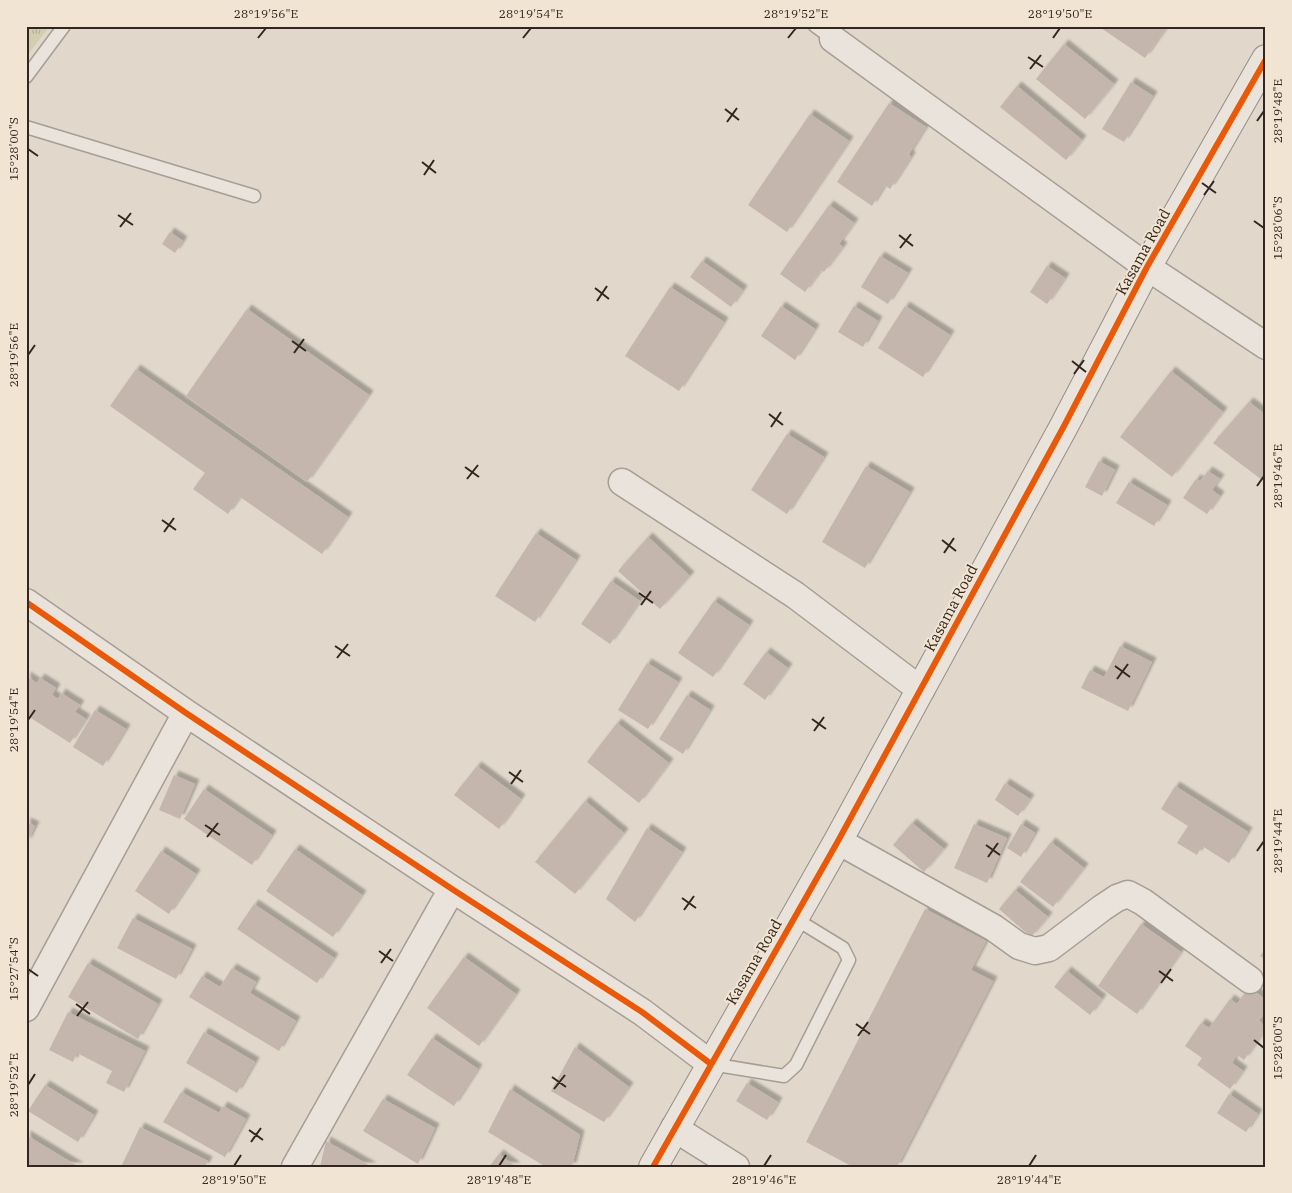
<svg xmlns="http://www.w3.org/2000/svg" width="1292" height="1193" font-family="'IBM Plex Serif',serif">
<defs>
<pattern id="grass-tufts" width="24" height="20" patternUnits="userSpaceOnUse" patternTransform="scale(1.25)"><rect width="24" height="20" fill="#d2ceaf"/><path d="M3 7l-1-3M5 7V3M7 7l1-3M15 17l-1-3M17 17v-4M19 17l1-3" fill="none" stroke="#b5b196"/></pattern>
<filter id="shadow"><feDropShadow dx="4.5" dy="-4.5" stdDeviation="1" flood-color="#0004"/></filter>
</defs>
<rect width="100%" height="100%" fill="#e1d8cb"/>
<path fill="url(#grass-tufts)" d="M26,26h24l-24,31z"/>
<path fill="#c4b6ad" filter="url(#shadow)" d="M1098,26h65l3,2 -21,30z
M1064,44l50,40 -29,35 -49,-40z
M1131,82l22,14 -29,46 -22,-13z
M1017,86l65,54 -16,20 -66,-53z
M889,103l37,24 -17,27 2,3 -21,32 -5,-4 -13,21 -35,-24z
M810,114l39,27 -62,91 -39,-27z
M829,205l25,18 -15,21 4,3 -19,25 -3,-2 -16,22 -25,-18z
M170,232l13,9 -8,12 -13,-9z
M880,256l28,17 -20,31 -27,-17z
M702,261l41,29 -12,17 -41,-30z
M1047,266l18,12 -18,26 -17,-12z
M670,287l54,35 -45,69 -54,-35z
M781,306l34,23 -20,31 -34,-24z
M854,306l24,15 -15,26 -25,-15z
M905,306l45,29 -27,42 -45,-29z
M247,309l122,86 -62,87 -121,-86z
M136,369l212,148 -26,37 -82,-57 -12,17 -35,-25 12,-16 -95,-67z
M1171,371l52,41 -51,65 -52,-40z
M1249,402l17,13v68l-53,-40z
M787,434l37,23 -37,57 -36,-24z
M1099,461l16,9 -13,26 -17,-9z
M866,466l44,26 -45,76 -43,-26z
M1208,471l12,8 -8,11 8,6 -13,18 -24,-16 13,-19 4,2z
M1129,482l38,23 -13,21 -38,-23z
M536,533l40,27 -41,62 -40,-26z
M648,537l42,39 -30,33 -42,-38z
M611,581l29,20 -30,43 -29,-20z
M714,601l35,24 -36,52 -35,-24z
M1120,646l32,16 -24,49 -47,-23 9,-18 14,7z
M766,652l22,16 -23,32 -22,-16z
M647,663l31,19 -30,47 -30,-19z
M26,676l11,7 3,-5 16,10 -4,7 6,4 3,-6 19,12 -5,7 11,7 -16,24 -44,-28z
M687,695l23,15 -27,44 -24,-15z
M95,710l31,19 -23,37 -30,-19z
M617,723l52,40 -30,40 -52,-41z
M477,766l44,33 -22,30 -45,-34z
M174,775l21,9 -15,35 -21,-9z
M1005,783l25,16 -12,17 -23,-16z
M1175,786l73,46 -19,31 -27,-17 -5,9 -20,-12 11,-17 -27,-17z
M204,789l68,46 -20,30 -68,-46z
M585,801l39,32 -49,61 -40,-32z
M26,822l9,4 -9,18z
M912,823l32,26 -20,23 -31,-27z
M974,824l33,14 -20,45 -33,-15z
M1021,824l14,9 -14,24 -14,-9z
M647,828l35,24 -47,70 -29,-23z
M1051,842l33,26 -31,39 -33,-25z
M295,849l67,46 -29,42 -67,-46z
M161,851l35,23 -27,40 -34,-23z
M1015,890l33,27 -17,20 -32,-28z
M254,904l80,54 -17,25 -80,-54z
M925,909l61,32 -15,29 22,11 -96,186h-44l-47,-25z
M133,918l59,31 -16,30 -59,-31z
M1141,924l40,28 -44,62 -39,-28z
M1266,948v12l-6,-4z
M464,957l52,37 -37,52 -52,-38z
M88,963l70,41 -20,35 -70,-42z
M232,968l24,14 -6,11 46,28 -17,30 -90,-54 13,-21 18,11z
M1067,971l35,28 -12,16 -36,-28z
M1249,987l17,13v12l-7,8 7,9 -22,31 -7,-5 -5,8 11,8 -13,18 -33,-24 5,-7 -17,-12 16,-23 8,5 21,-29 7,5z
M68,1012l77,39 -21,41 -18,-9 6,-12 -35,-18 -4,9 -24,-12z
M204,1032l51,30 -18,31 -51,-30z
M432,1038l46,31 -24,37 -47,-31z
M575,1047l54,40 -25,35 -53,-31z
M747,1083l31,19 -11,18 -31,-19z
M45,1085l49,30 -16,27 -50,-31z
M510,1089l70,46 -8,32h-26l-58,-35z
M181,1092l38,21 4,-7 23,13 -21,38 -62,-35z
M1229,1094l29,20 -12,18 -29,-19z
M383,1099l52,29 -17,36 -55,-33z
M140,1127l68,34 -3,6h-84z
M26,1135l53,32h-53z
M326,1141l46,26h-52z
M499,1154l17,13h-27z"/>
<g fill="none" stroke-linecap="round" stroke-linejoin="round">
<defs>
<path id="lane" d="M815,26l18,13
M26,77l38,-51
M26,127l228,69
M711,1064l73,12 12,-11 53,-105 -6,-12 -49,-30"/>
<path id="street" d="M833,39l314,228 119,79
M622,482l173,113 126,95
M26,602l160,111 266,176 190,123 69,52
M838,841l156,87 25,18 16,5 14,-3 53,-40 15,-10 11,-4 15,8 107,78
M26,1008l160,-295
M674,1128l62,39
M295,1167l157,-278"/>
<path id="secondary" d="M653,1167l185,-326 226,-415 83,-159 119,-208"/>
</defs>
<use href="#lane" stroke="#a69d95" stroke-width="15"/>
<use href="#street" stroke="#a69d95" stroke-width="29"/>
<use href="#secondary" stroke="#958d84" stroke-width="30"/>
<use href="#lane" stroke="#e9e3dc" stroke-width="12"/>
<use href="#street" stroke="#e9e3dc" stroke-width="26"/>
<use href="#secondary" stroke="#e9e3dc" stroke-width="28"/>
<defs>
<path id="cycleway" d="M26,602l160,111 266,176 190,123 69,52
M653,1167l185,-326 226,-415 83,-159 119,-208"/>
</defs>
<use href="#cycleway" stroke="#f1e4d2" stroke-width="9"/>
<use href="#cycleway" stroke="#e8590c" stroke-width="6"/>
</g>
<path fill="none" stroke="#32261e" stroke-width="2" d="M258,38l8,-10M523,38l8,-10M788,38l8,-10M1053,38l7,-10M1028,57l15,10M1030,69l11,-14M725,109l14,11M1257,121l7,-10M727,122l10,-14M28,149l10,7M422,162l14,11M424,175l10,-15M1202,183l14,10M1204,195l10,-14M118,215l15,10M1254,221l10,7M120,227l11,-14M899,235l14,11M900,248l11,-14M595,288l14,11M597,301l10,-15M292,341l14,10M294,353l10,-14M28,355l7,-10M1072,361l14,11M1074,374l10,-14M769,414l14,11M771,427l10,-15M465,467l14,10M467,479l11,-14M1257,486l7,-10M162,520l14,10M164,532l10,-14M942,540l14,11M944,553l10,-15M639,593l14,10M641,605l10,-14M335,646l15,10M337,658l11,-14M1115,666l15,11M1117,679l11,-15M812,719l14,10M28,720l7,-10M814,731l10,-14M509,772l14,10M511,784l10,-14M205,825l15,10M207,837l11,-14M986,845l14,10M1257,851l7,-10M988,857l10,-14M682,898l14,10M684,910l10,-14M379,951l14,10M381,963l10,-14M28,969l10,7M1159,971l14,10M1161,983l10,-14M76,1004l14,10M77,1016l11,-14M856,1024l14,10M858,1036l10,-14M1254,1040l10,8M552,1077l14,10M28,1085l7,-11M554,1089l11,-14M249,1130l14,10M251,1142l10,-14M234,1166l7,-11M499,1166l7,-11M764,1166l7,-11M1029,1166l7,-11"/>
<g text-anchor="middle" stroke-width="4" stroke-linejoin="round" paint-order="stroke">
<g font-size="15" fill="#32261e" stroke="#f1e4d2">
<text transform="translate(1143 252) rotate(-61)" y="5">Kasama Road</text>
<text transform="translate(951 608) rotate(-62)" y="5">Kasama Road</text>
<text transform="translate(754 962) rotate(-60)" y="5">Kasama Road</text>
</g>
</g>
<rect width="1292" height="1193" fill="none" stroke="#f1e4d2" stroke-width="55"/>
<rect x="28" y="28" width="1236" height="1138" fill="none" stroke="#32261e" stroke-width="2"/>
<g font-size="12" text-anchor="middle" fill="#32261e">
<text x="266" y="18">28°19'56"E</text>
<text x="531" y="18">28°19'54"E</text>
<text x="796" y="18">28°19'52"E</text>
<text x="1060" y="18">28°19'50"E</text>
<text transform="translate(1278 111) rotate(-90)" y="4">28°19'48"E</text>
<text transform="translate(14 149) rotate(-90)" y="4">15°28'00"S</text>
<text transform="translate(1278 228) rotate(-90)" y="4">15°28'06"S</text>
<text transform="translate(14 355) rotate(-90)" y="4">28°19'56"E</text>
<text transform="translate(1278 476) rotate(-90)" y="4">28°19'46"E</text>
<text transform="translate(14 720) rotate(-90)" y="4">28°19'54"E</text>
<text transform="translate(1278 841) rotate(-90)" y="4">28°19'44"E</text>
<text transform="translate(14 969) rotate(-90)" y="4">15°27'54"S</text>
<text transform="translate(1278 1048) rotate(-90)" y="4">15°28'00"S</text>
<text transform="translate(14 1085) rotate(-90)" y="4">28°19'52"E</text>
<text x="234" y="1184">28°19'50"E</text>
<text x="499" y="1184">28°19'48"E</text>
<text x="764" y="1184">28°19'46"E</text>
<text x="1029" y="1184">28°19'44"E</text>
</g>
</svg>
